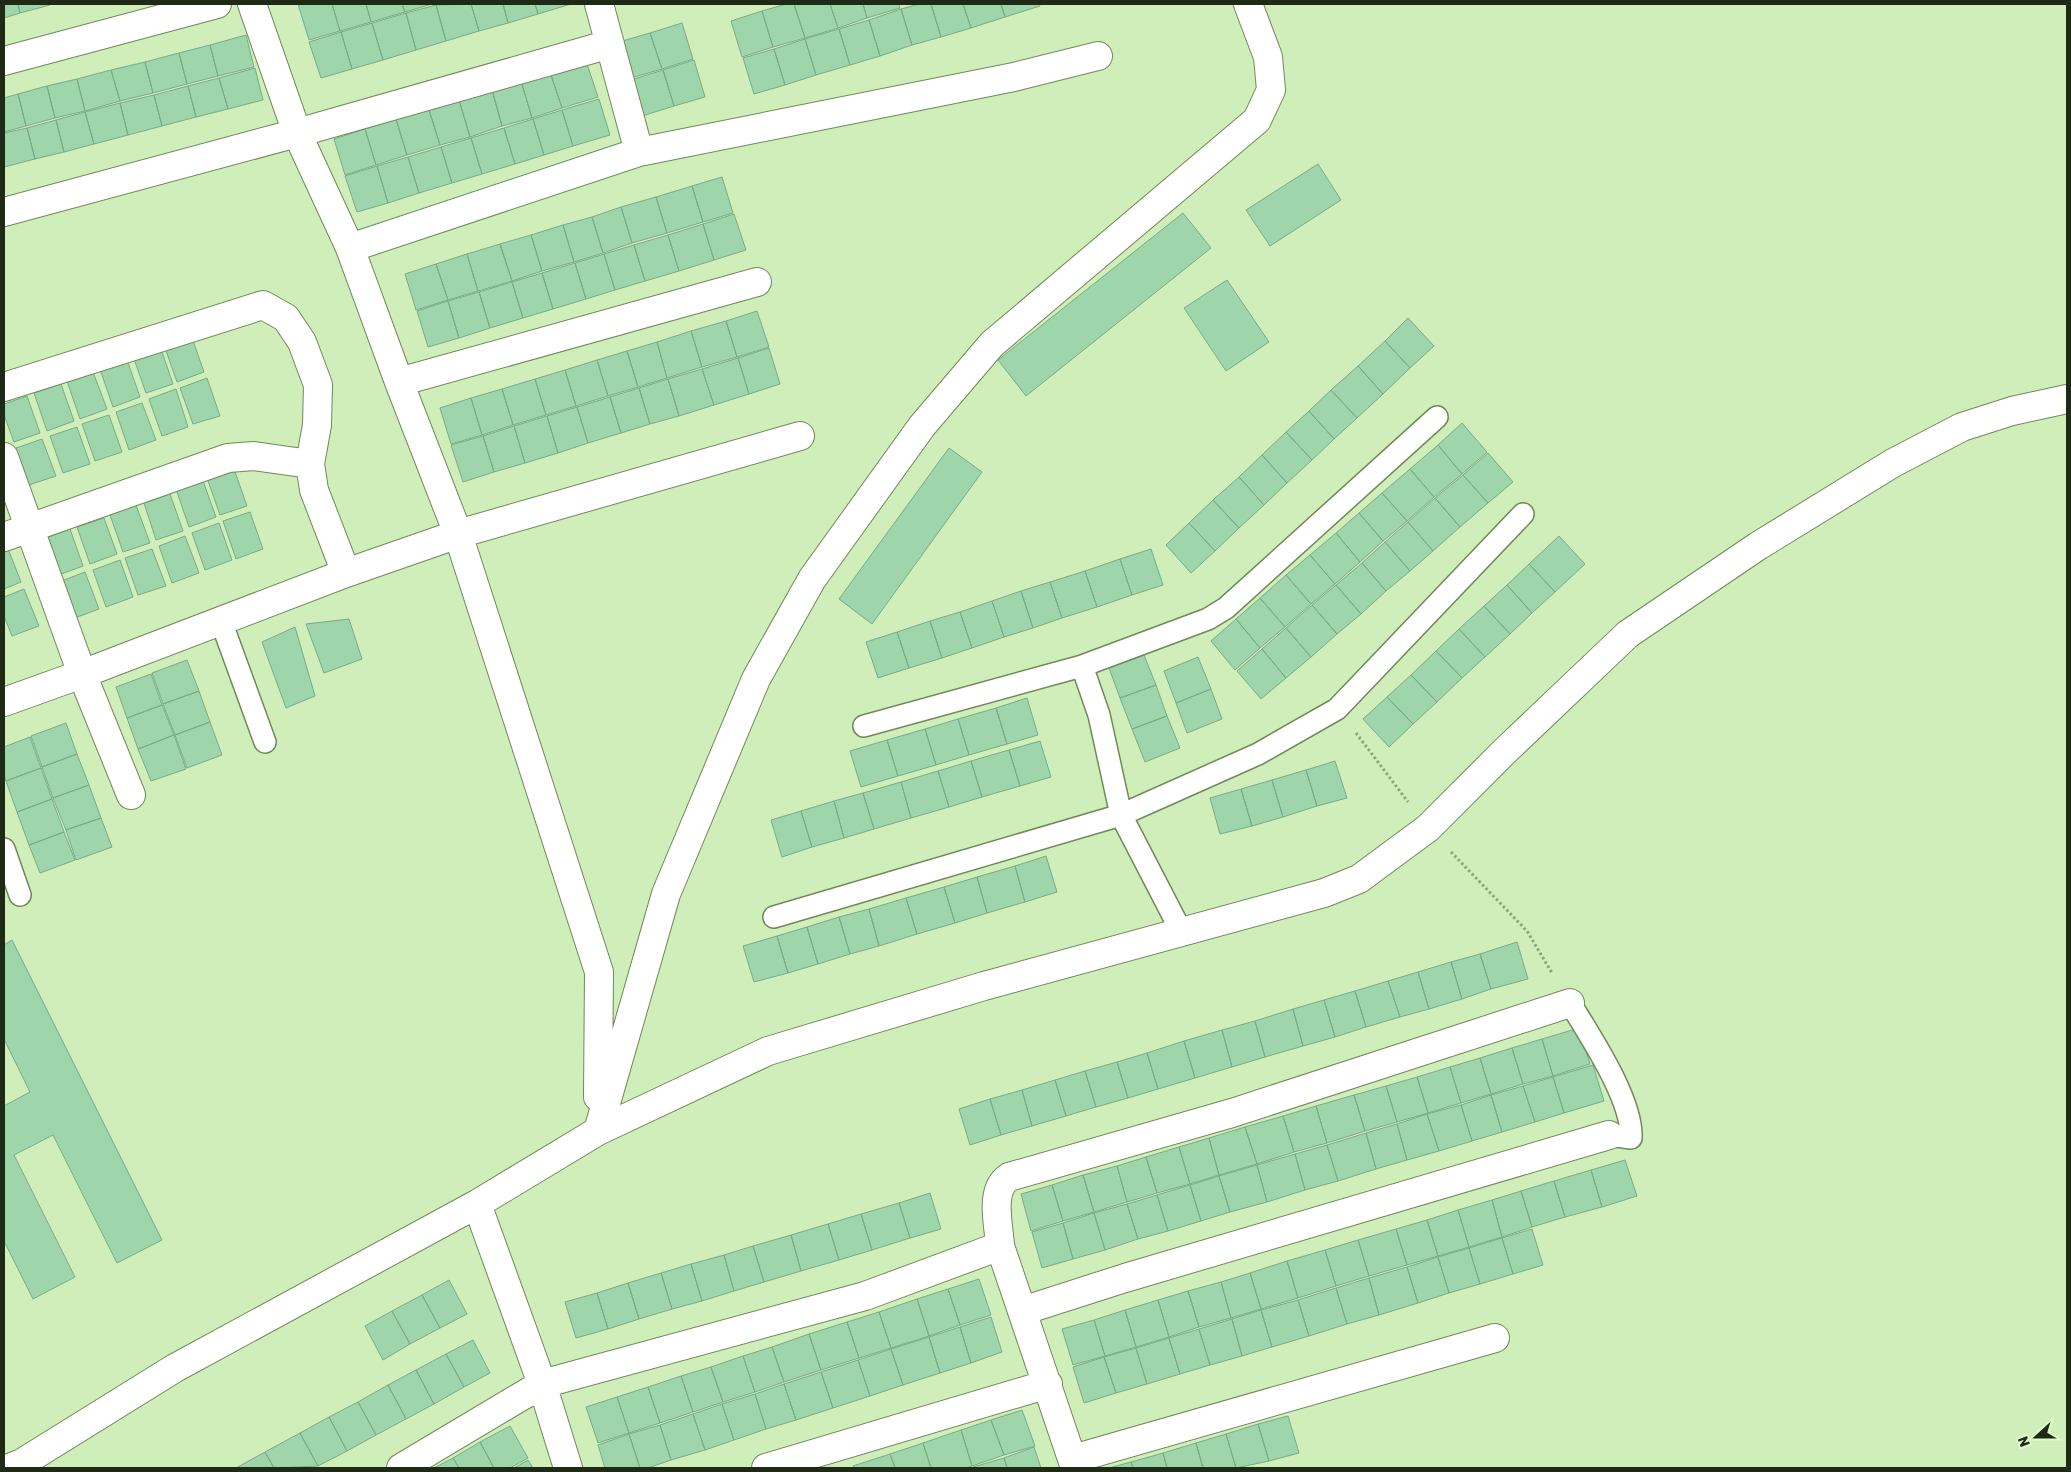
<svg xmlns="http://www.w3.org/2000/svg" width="2071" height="1472" font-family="Rubik,sans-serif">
<rect width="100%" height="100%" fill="#d0eeb9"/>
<path fill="#9ed5ab" stroke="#79ab86" d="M4,4h14l2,9 -16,5z
M18,4h31l1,1 -30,8z
M298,4h34l8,27 -31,9z
M332,4h34l5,18 -31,9z
M366,4h36l3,8 -34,10z
M402,4h30l-27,8z
M471,4l8,27 -33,10 -10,-36z
M471,4h32l5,19 -29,8z
M503,4h32l3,10 -30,9z
M535,4h36l-33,10z
M786,4h8l11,34 -32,9 -11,-36z
M794,4h36l8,24 -33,10z
M830,4h33l4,14 -29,10z
M863,4h36l1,4 -33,10z
M919,4h12l10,33 -29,8 -11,-36z
M931,4h32l8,24 -30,9z
M963,4h38l4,13 -34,11z
M1001,4h38l1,2 -35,11z
M436,5l10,36 -30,9 -10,-37z
M901,9l11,36 -32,11 -11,-36z
M762,11l11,36 -31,10 -11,-36z
M406,13l10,37 -33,10 -11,-37z
M869,20l11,36 -30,9 -11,-36z
M372,23l11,37 -31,9 -11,-37z
M682,23l11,36 -31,10 -12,-36z
M839,29l11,36 -34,10 -11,-36z
M341,32l11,37 -31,9 -12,-36z
M650,33l12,36 -31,9 -12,-36z
M246,35l8,32 -36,9 -8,-31z
M805,39l11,36 -31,10 -11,-36z
M210,45l8,31 -31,8 -8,-31z
M774,49l11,36 -31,9 -11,-36z
M179,53l8,31 -34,9 -8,-31z
M694,60l11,37 -31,9 -11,-36z
M586,61l12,36 -36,11 -12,-36z
M145,62l8,31 -33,8 -9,-31z
M255,68l8,32 -35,9 -9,-31z
M111,70l9,31 -35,10 -8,-32z
M663,70l11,36 -32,10 -11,-36z
M550,72l12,36 -30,10 -11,-37z
M219,78l9,31 -32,8 -8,-31z
M77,79l8,32 -30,7 -8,-32z
M521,81l11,37 -30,8 -10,-36z
M47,86l8,32 -29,8 -8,-32z
M188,86l8,31 -34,9 -8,-31z
M492,90l10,36 -32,11 -11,-37z
M18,94l8,32 -22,6v-34z
M154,95l8,31 -34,9 -8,-32z
M599,99l11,36 -37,11 -11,-36z
M459,100l11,37 -30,8 -11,-35z
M120,103l8,32 -34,9 -9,-32z
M429,110l11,35 -33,10 -11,-36z
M562,110l11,36 -29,9 -11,-36z
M85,112l9,32 -30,8 -8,-32z
M396,119l11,36 -31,10 -11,-36z
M533,119l11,36 -29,9 -11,-36z
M56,120l8,32 -29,7 -8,-31z
M27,128l8,31 -31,8v-34z
M504,128l11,36 -33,10 -11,-36z
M365,129l11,36 -31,10 -11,-36z
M471,138l11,36 -30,9 -11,-36z
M441,147l11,36 -33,10 -11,-36z
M408,157l11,36 -31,10 -11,-37z
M1318,164l23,36 -71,46 -24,-36z
M377,166l11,37 -31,9 -12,-36z
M722,177l11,36 -30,9 -11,-36z
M692,186l11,36 -36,11 -11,-36z
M656,197l11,36 -35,10 -11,-36z
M621,207l11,36 -29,10 -11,-36z
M1183,213l28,35 -185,148 -28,-36z
M734,214l12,36 -32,10 -11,-36z
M592,217l11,36 -29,9 -11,-37z
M703,224l11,36 -35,11 -11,-36z
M563,225l11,37 -32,9 -11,-36z
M531,235l11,36 -30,10 -12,-37z
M668,235l11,36 -34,10 -11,-36z
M500,244l12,37 -34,10 -11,-37z
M634,245l11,36 -30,9 -11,-36z
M467,254l11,37 -30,9 -12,-36z
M604,254l11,36 -29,9 -11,-36z
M575,263l11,36 -33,10 -11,-36z
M436,264l12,36 -32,10 -11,-36z
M542,273l11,36 -30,9 -11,-36z
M1227,280l42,62 -43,29 -42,-63z
M512,282l11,36 -33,10 -11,-36z
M479,292l11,36 -31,10 -11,-37z
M448,301l11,37 -31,9 -11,-36z
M757,311l12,36 -32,10 -11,-36z
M1408,318l26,28 -24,22 -25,-27z
M726,321l11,36 -35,10 -11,-36z
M691,331l11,36 -35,11 -10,-36z
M191,335l13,37 -27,10 -13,-37z
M1385,341l25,27 -27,26 -25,-28z
M657,342l10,36 -29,9 -11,-36z
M160,346l13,38 -27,9 -13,-37z
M769,348l11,36 -31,10 -11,-36z
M627,351l11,36 -30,9 -11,-36z
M738,358l11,36 -35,11 -12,-36z
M127,360l13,37 -27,10 -13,-38z
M597,360l11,36 -32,10 -11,-36z
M1358,366l25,28 -26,24 -26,-28z
M702,369l12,36 -35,11 -11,-37z
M565,370l11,36 -30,9 -11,-36z
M93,372l14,37 -27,10 -13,-38z
M207,378l13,38 -27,8 -13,-36z
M535,379l11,36 -33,10 -11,-36z
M668,379l11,37 -29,8 -11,-36z
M61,384l13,37 -27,10 -13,-38z
M639,388l11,36 -29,9 -11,-36z
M176,389l12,38 -26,9 -13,-37z
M502,389l11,36 -31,10 -11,-37z
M1331,390l26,28 -23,21 -25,-28z
M27,396l13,37 -26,9 -10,-27v-11z
M610,397l11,36 -33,10 -11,-36z
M471,398l11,37 -31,9 -11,-36z
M142,403l14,37 -27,10 -13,-38z
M577,407l11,36 -30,10 -11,-37z
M1309,411l25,28 -22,21 -26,-28z
M109,415l13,37 -27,9 -13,-37z
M547,416l11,37 -33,10 -11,-37z
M1462,423l25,29 -25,22 -24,-29z
M514,426l11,37 -31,9 -11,-36z
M77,427l13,37 -27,9 -13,-37z
M1286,432l26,28 -25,23 -25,-28z
M483,436l11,36 -31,10 -12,-37z
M42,439l14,37 -27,9 -13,-37z
M1438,445l24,29 -28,23 -24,-28z
M949,448l33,24 -110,152 -33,-25z
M1488,453l25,29 -25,21 -25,-28z
M1262,455l25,28 -23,22 -25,-28z
M234,469l13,37 -27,9 -13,-37z
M1410,469l24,28 -27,24 -25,-28z
M1463,475l25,28 -28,24 -25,-29z
M1239,477l25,28 -25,23 -26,-28z
M203,481l13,36 -27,10 -13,-38z
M1382,493l25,28 -24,20 -24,-28z
M170,494l13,37 -27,9 -12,-37z
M1435,498l25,29 -27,24 -25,-29z
M1213,500l26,28 -24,23 -26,-28z
M136,505l14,38 -27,9 -13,-37z
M250,512l13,37 -27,10 -13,-38z
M1359,513l24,28 -23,21 -24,-29z
M104,518l13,36 -27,10 -13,-37z
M1408,522l25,29 -23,20 -25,-29z
M219,523l13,37 -27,10 -13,-37z
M1189,523l26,28 -24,22 -25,-28z
M70,529l13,37 -27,10 -13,-37z
M1336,533l24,29 -25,22 -25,-29z
M185,536l14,37 -27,10 -13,-37z
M1559,536l26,28 -30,28 -26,-28z
M1385,542l25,29 -24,20 -24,-28z
M7,546l14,36 -17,7v-42z
M152,549l14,37 -28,9 -13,-37z
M1151,549l12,36 -31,10 -12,-36z
M1310,555l25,29 -24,20 -25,-29z
M1120,559l12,36 -35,12 -12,-36z
M120,560l13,37 -27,10 -13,-37z
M1362,563l24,28 -25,23 -25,-29z
M1529,564l26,28 -23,21 -25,-28z
M1085,571l12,36 -35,11 -12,-36z
M85,572l14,37 -27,10 -13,-37z
M1286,575l25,29 -26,23 -25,-29z
M1050,582l12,36 -29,10 -12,-37z
M1336,585l25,29 -24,20 -25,-29z
M1507,585l25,28 -22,21 -26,-28z
M24,589l15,37 -27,10 -8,-20v-19z
M1021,591l12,37 -29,9 -12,-36z
M1260,598l25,29 -25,21 -24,-29z
M992,601l12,36 -32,11 -12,-36z
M1312,605l25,29 -26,23 -25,-29z
M1484,606l26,28 -25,23 -26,-28z
M960,612l12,36 -30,10 -12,-37z
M349,619l13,40 -38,14 -18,-49z
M1236,619l24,29 -25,22 -24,-29z
M930,621l12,37 -33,10 -12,-36z
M295,627l20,69 -29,12 -24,-66z
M1286,628l25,29 -25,21 -24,-29z
M1459,629l26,28 -23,21 -26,-27z
M897,632l12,36 -31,10 -12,-36z
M1262,649l24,29 -25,21 -24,-28z
M1436,651l26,27 -25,24 -26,-27z
M1144,655l12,30 -36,13 -11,-30z
M1198,657l13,32 -35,14 -12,-32z
M187,660l12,31 -36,13 -11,-31z
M151,674l11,31 -35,13 -11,-31z
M1411,675l26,27 -24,22 -26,-27z
M1156,685l11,31 -35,13 -12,-31z
M1211,689l11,30 -35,14 -11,-30z
M199,691l11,31 -35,13 -12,-31z
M1387,697l26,27 -24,23 -26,-28z
M1027,698l11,37 -31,9 -11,-36z
M162,705l12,30 -36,14 -11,-31z
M996,708l11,36 -38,11 -11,-36z
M1167,716l13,32 -35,14 -13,-33z
M958,719l11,36 -33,10 -11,-36z
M210,722l12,33 -35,13 -12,-33z
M66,723l11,31 -35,13 -11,-31z
M925,729l11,36 -38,11 -11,-36z
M174,735l12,34 -35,12 -13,-32z
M30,737l11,31 -35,13 -2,-6v-28z
M887,740l11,36 -37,11 -11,-36z
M1040,741l11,36 -31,9 -11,-36z
M1009,750l11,36 -38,11 -11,-36z
M77,754l12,31 -36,13 -11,-31z
M971,761l11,36 -33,10 -11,-36z
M1335,761l12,37 -30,8 -11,-36z
M41,768l11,31 -35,13 -11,-31z
M1306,770l11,36 -34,11 -11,-37z
M938,771l11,36 -38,11 -10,-36z
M1272,780l11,37 -31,9 -11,-37z
M901,782l10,36 -37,11 -11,-36z
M89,785l12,33 -35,12 -13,-32z
M1241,789l11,37 -32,8 -10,-36z
M863,793l11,36 -30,9 -10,-37z
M52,799l12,33 -35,13 -12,-33z
M834,801l10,37 -32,9 -11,-36z
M801,811l11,36 -30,10 -11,-37z
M101,818l11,29 -36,13 -10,-30z
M64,832l11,28 -35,13 -11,-28z
M1046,856l11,36 -32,10 -10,-36z
M1015,866l10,36 -38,11 -10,-36z
M977,877l10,36 -32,10 -11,-36z
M944,887l11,36 -38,11 -11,-36z
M906,898l11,36 -38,12 -10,-37z
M869,909l10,37 -29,8 -11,-37z
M839,917l11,37 -32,10 -11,-37z
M807,927l11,37 -30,9 -11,-37z
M777,936l11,37 -34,9 -11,-36z
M12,940l150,300 -45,23 -64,-128 -39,20 61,122 -42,22 -29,-58v-135l26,-14 -26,-53v-94z
M1517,942l11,37 -37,10 -11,-35z
M1480,954l11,35 -29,10 -11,-37z
M1451,962l11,37 -33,10 -11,-37z
M1418,972l11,37 -29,8 -12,-36z
M1388,981l12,36 -34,10 -11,-36z
M1355,991l11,36 -31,10 -11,-37z
M1324,1000l11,37 -32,9 -10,-37z
M1293,1009l10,37 -38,11 -10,-36z
M1255,1021l10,36 -33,10 -10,-37z
M1579,1028l11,36 -37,12 -11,-37z
M1222,1030l10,37 -37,11 -11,-37z
M1542,1039l11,37 -30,8 -11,-36z
M1184,1041l11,37 -37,11 -11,-36z
M1512,1048l11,36 -32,10 -11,-36z
M1147,1053l11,36 -30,9 -11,-36z
M1480,1058l11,36 -30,9 -11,-36z
M1117,1062l11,36 -32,9 -11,-36z
M1593,1065l11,36 -40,12 -11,-36z
M1450,1067l11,36 -33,10 -11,-36z
M1085,1071l11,36 -30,9 -11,-36z
M1417,1077l11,36 -31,9 -11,-36z
M1553,1077l11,36 -29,9 -12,-36z
M1055,1080l11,36 -34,10 -10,-36z
M1386,1086l11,36 -32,9 -11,-36z
M1523,1086l12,36 -33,10 -11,-37z
M1022,1090l10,36 -31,9 -11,-36z
M1354,1095l11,36 -38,12 -11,-37z
M1491,1095l11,37 -30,9 -11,-36z
M990,1099l11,36 -31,10 -11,-36z
M1461,1105l11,36 -33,10 -12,-37z
M1316,1106l11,37 -33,9 -11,-36z
M1427,1114l12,37 -32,9 -10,-36z
M1283,1116l11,36 -37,12 -12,-37z
M1397,1124l10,36 -31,9 -10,-36z
M1245,1127l12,37 -38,11 -10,-37z
M1366,1133l10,36 -38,12 -11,-36z
M1209,1138l10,37 -29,9 -11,-37z
M1327,1145l11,36 -33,9 -10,-36z
M1179,1147l11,37 -33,9 -11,-36z
M1295,1154l10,36 -38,12 -10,-37z
M1146,1157l11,36 -30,9 -10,-36z
M1625,1160l12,36 -35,11 -11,-37z
M1257,1165l10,37 -37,10 -11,-36z
M1117,1166l10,36 -33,10 -11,-37z
M1591,1170l11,37 -37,10 -11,-36z
M1083,1175l11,37 -31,9 -11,-36z
M1219,1176l11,36 -29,9 -11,-36z
M1554,1181l11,36 -33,10 -11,-36z
M1052,1185l11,36 -32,10 -10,-37z
M1190,1185l11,36 -33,10 -11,-36z
M1521,1191l11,36 -30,10 -10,-37z
M930,1193l11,36 -31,9 -11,-35z
M1157,1195l11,36 -30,8 -11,-35z
M1492,1200l10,37 -33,10 -11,-37z
M899,1203l11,35 -38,12 -11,-36z
M1127,1204l11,35 -33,11 -11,-37z
M1458,1210l11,37 -31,9 -11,-36z
M1094,1213l11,37 -32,9 -10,-36z
M861,1214l11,36 -33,10 -11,-36z
M1427,1220l11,36 -31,9 -11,-36z
M1063,1223l10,36 -31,9 -10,-36z
M828,1224l11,36 -38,11 -10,-36z
M1396,1229l11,36 -38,11 -11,-36z
M1532,1229l11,36 -30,9 -11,-36z
M791,1235l10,36 -37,11 -11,-36z
M1502,1238l11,36 -33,10 -11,-36z
M1358,1240l11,36 -33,10 -11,-36z
M753,1246l11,36 -30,9 -10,-36z
M1469,1248l11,36 -31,9 -11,-36z
M1325,1250l11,36 -38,12 -11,-37z
M724,1255l10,36 -32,10 -11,-37z
M1438,1257l11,36 -31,10 -11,-36z
M1287,1261l11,37 -37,11 -11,-36z
M691,1264l11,37 -30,8 -11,-36z
M1407,1267l11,36 -39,12 -10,-37z
M661,1273l11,36 -33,10 -11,-36z
M1250,1273l11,36 -30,9 -10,-36z
M1369,1278l10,37 -32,9 -11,-36z
M979,1279l12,36 -31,10 -12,-36z
M449,1280l18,34 -27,14 -18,-33z
M1221,1282l10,36 -32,9 -11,-36z
M628,1283l11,36 -31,10 -11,-36z
M1336,1288l11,36 -38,12 -11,-36z
M948,1289l12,36 -31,11 -12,-37z
M1188,1291l11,36 -30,10 -11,-37z
M597,1293l11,36 -32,9 -11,-36z
M422,1295l18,33 -30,16 -18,-33z
M917,1299l12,37 -38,12 -12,-36z
M1158,1300l11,37 -33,10 -11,-37z
M1298,1300l11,36 -37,11 -11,-37z
M1125,1310l11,37 -31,9 -11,-36z
M1261,1310l11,37 -30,9 -10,-37z
M392,1311l18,33 -27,16 -18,-34z
M879,1312l12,36 -32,10 -12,-36z
M991,1317l11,35 -31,11 -11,-36z
M1232,1319l10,37 -32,9 -11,-36z
M1094,1320l11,36 -32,9 -11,-36z
M847,1322l12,36 -38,12 -12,-36z
M960,1327l11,36 -31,10 -11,-36z
M1199,1329l11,36 -30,9 -11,-36z
M809,1334l12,36 -37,12 -12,-35z
M929,1337l11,36 -37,12 -12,-36z
M1169,1338l11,36 -33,10 -11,-36z
M473,1340l17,33 -26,14 -18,-33z
M772,1347l12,35 -29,10 -12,-36z
M1136,1348l11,36 -31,9 -12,-36z
M891,1349l12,36 -33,11 -12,-36z
M446,1354l18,33 -30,17 -18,-34z
M743,1356l12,36 -32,10 -12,-35z
M1104,1357l12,36 -32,10 -11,-36z
M858,1360l12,36 -37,12 -12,-36z
M711,1367l12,35 -30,10 -12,-36z
M416,1370l18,34 -28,15 -18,-34z
M821,1372l12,36 -37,12 -12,-36z
M681,1376l12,36 -33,11 -12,-36z
M784,1384l12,36 -30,9 -11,-35z
M388,1385l18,34 -30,16 -18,-33z
M648,1387l12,36 -31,10 -12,-36z
M755,1394l11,35 -32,11 -12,-36z
M617,1397l12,36 -31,10 -12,-36z
M358,1402l18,33 -29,16 -18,-34z
M722,1404l12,36 -29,10 -12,-36z
M1022,1410l13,36 -31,9 -13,-35z
M693,1414l12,36 -34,10 -11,-35z
M1288,1416l11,37 -30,8 -11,-37z
M329,1417l18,34 -29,15 -18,-33z
M991,1420l13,35 -32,11 -11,-36z
M1258,1424l11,37 -33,7 -10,-34z
M660,1425l11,35 -23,8h-8l-11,-34z
M510,1426l18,32 -18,10h-16l-14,-26z
M961,1430l11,36 -6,2h-35l-8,-25z
M300,1433l18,33 -44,2 -9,-16z
M629,1434l11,34h-35l-7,-23z
M1226,1434l10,34h-33l-7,-25z
M480,1442l14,26h-35l-6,-10z
M923,1443l8,25h-36l-5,-14z
M1196,1443l7,25h-36l-4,-15z
M1034,1447l7,21h-34l-3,-10z
M265,1452l9,16h-38z
M1163,1453l4,15h-34l-2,-6z
M890,1454l5,14h-41l-1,-2z
M453,1458l6,10h-25z
M1004,1458l3,10h-34v-1z
M528,1460l5,8h-19z
M1131,1462l2,6h-24z"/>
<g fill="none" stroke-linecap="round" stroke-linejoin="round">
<defs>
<path id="lane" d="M221,621l44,121
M1082,666l17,49 22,100 60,116
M864,726l218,-60 126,-47 18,-11 211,-191
M4,849l16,46
M774,917l347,-102 137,-61 79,-45 186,-195
M1570,1003c20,33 63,97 61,135l-22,-3"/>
<path id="street" d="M252,4l45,129 53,115 49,134 59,152 141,438 -1,125
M599,4l40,148
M4,61l213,-57
M4,212l293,-79 313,-89
M350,248l289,-96 375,-75 84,-21
M399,382l358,-100
M4,387l259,-82 23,13 16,24 16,43 -1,40 -7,39 4,26 32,83
M4,457l78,217 -78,28
M4,537l224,-79 26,-2 56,8
M131,795l-49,-121 264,-101 112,-39 342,-98
M598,1131l68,-237 90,-215 56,-100 110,-153 70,-82 265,-224 14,-30 -3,-33 -20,-53
M477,1204l65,180 26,84
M1000,1246c-1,-21 -11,-56 9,-69l223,-64 338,-110
M1022,1311l103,-33 484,-143
M1073,1459l422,-121
M9,1468l13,-5 153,-95 302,-164 121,-73 170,-80 216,-65 340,-93 35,-14 69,-51 77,-77 123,-117 130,-88 135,-83 69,-36 50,-16 55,-12
M401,1468l141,-84 323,-88 135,-50 75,222
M766,1468l282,-84"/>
</defs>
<use href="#lane" stroke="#6f8a59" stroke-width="24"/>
<use href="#street" stroke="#6f8a59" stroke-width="30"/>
<path stroke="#8da47c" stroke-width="3" stroke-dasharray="2.5 2.5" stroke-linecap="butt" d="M1356,733l52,69
M1451,852l76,79 25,42"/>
<use href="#lane" stroke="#fff" stroke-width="21"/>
<use href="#street" stroke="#fff" stroke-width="28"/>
</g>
<rect width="2071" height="1472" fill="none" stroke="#1f2a16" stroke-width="10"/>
<g transform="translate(2036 1437) rotate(249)" stroke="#ddfbc6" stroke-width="4" paint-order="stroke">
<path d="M0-4L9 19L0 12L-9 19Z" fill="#1f2a16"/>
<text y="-8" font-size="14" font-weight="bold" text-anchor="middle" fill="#1f2a16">N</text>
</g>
</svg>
